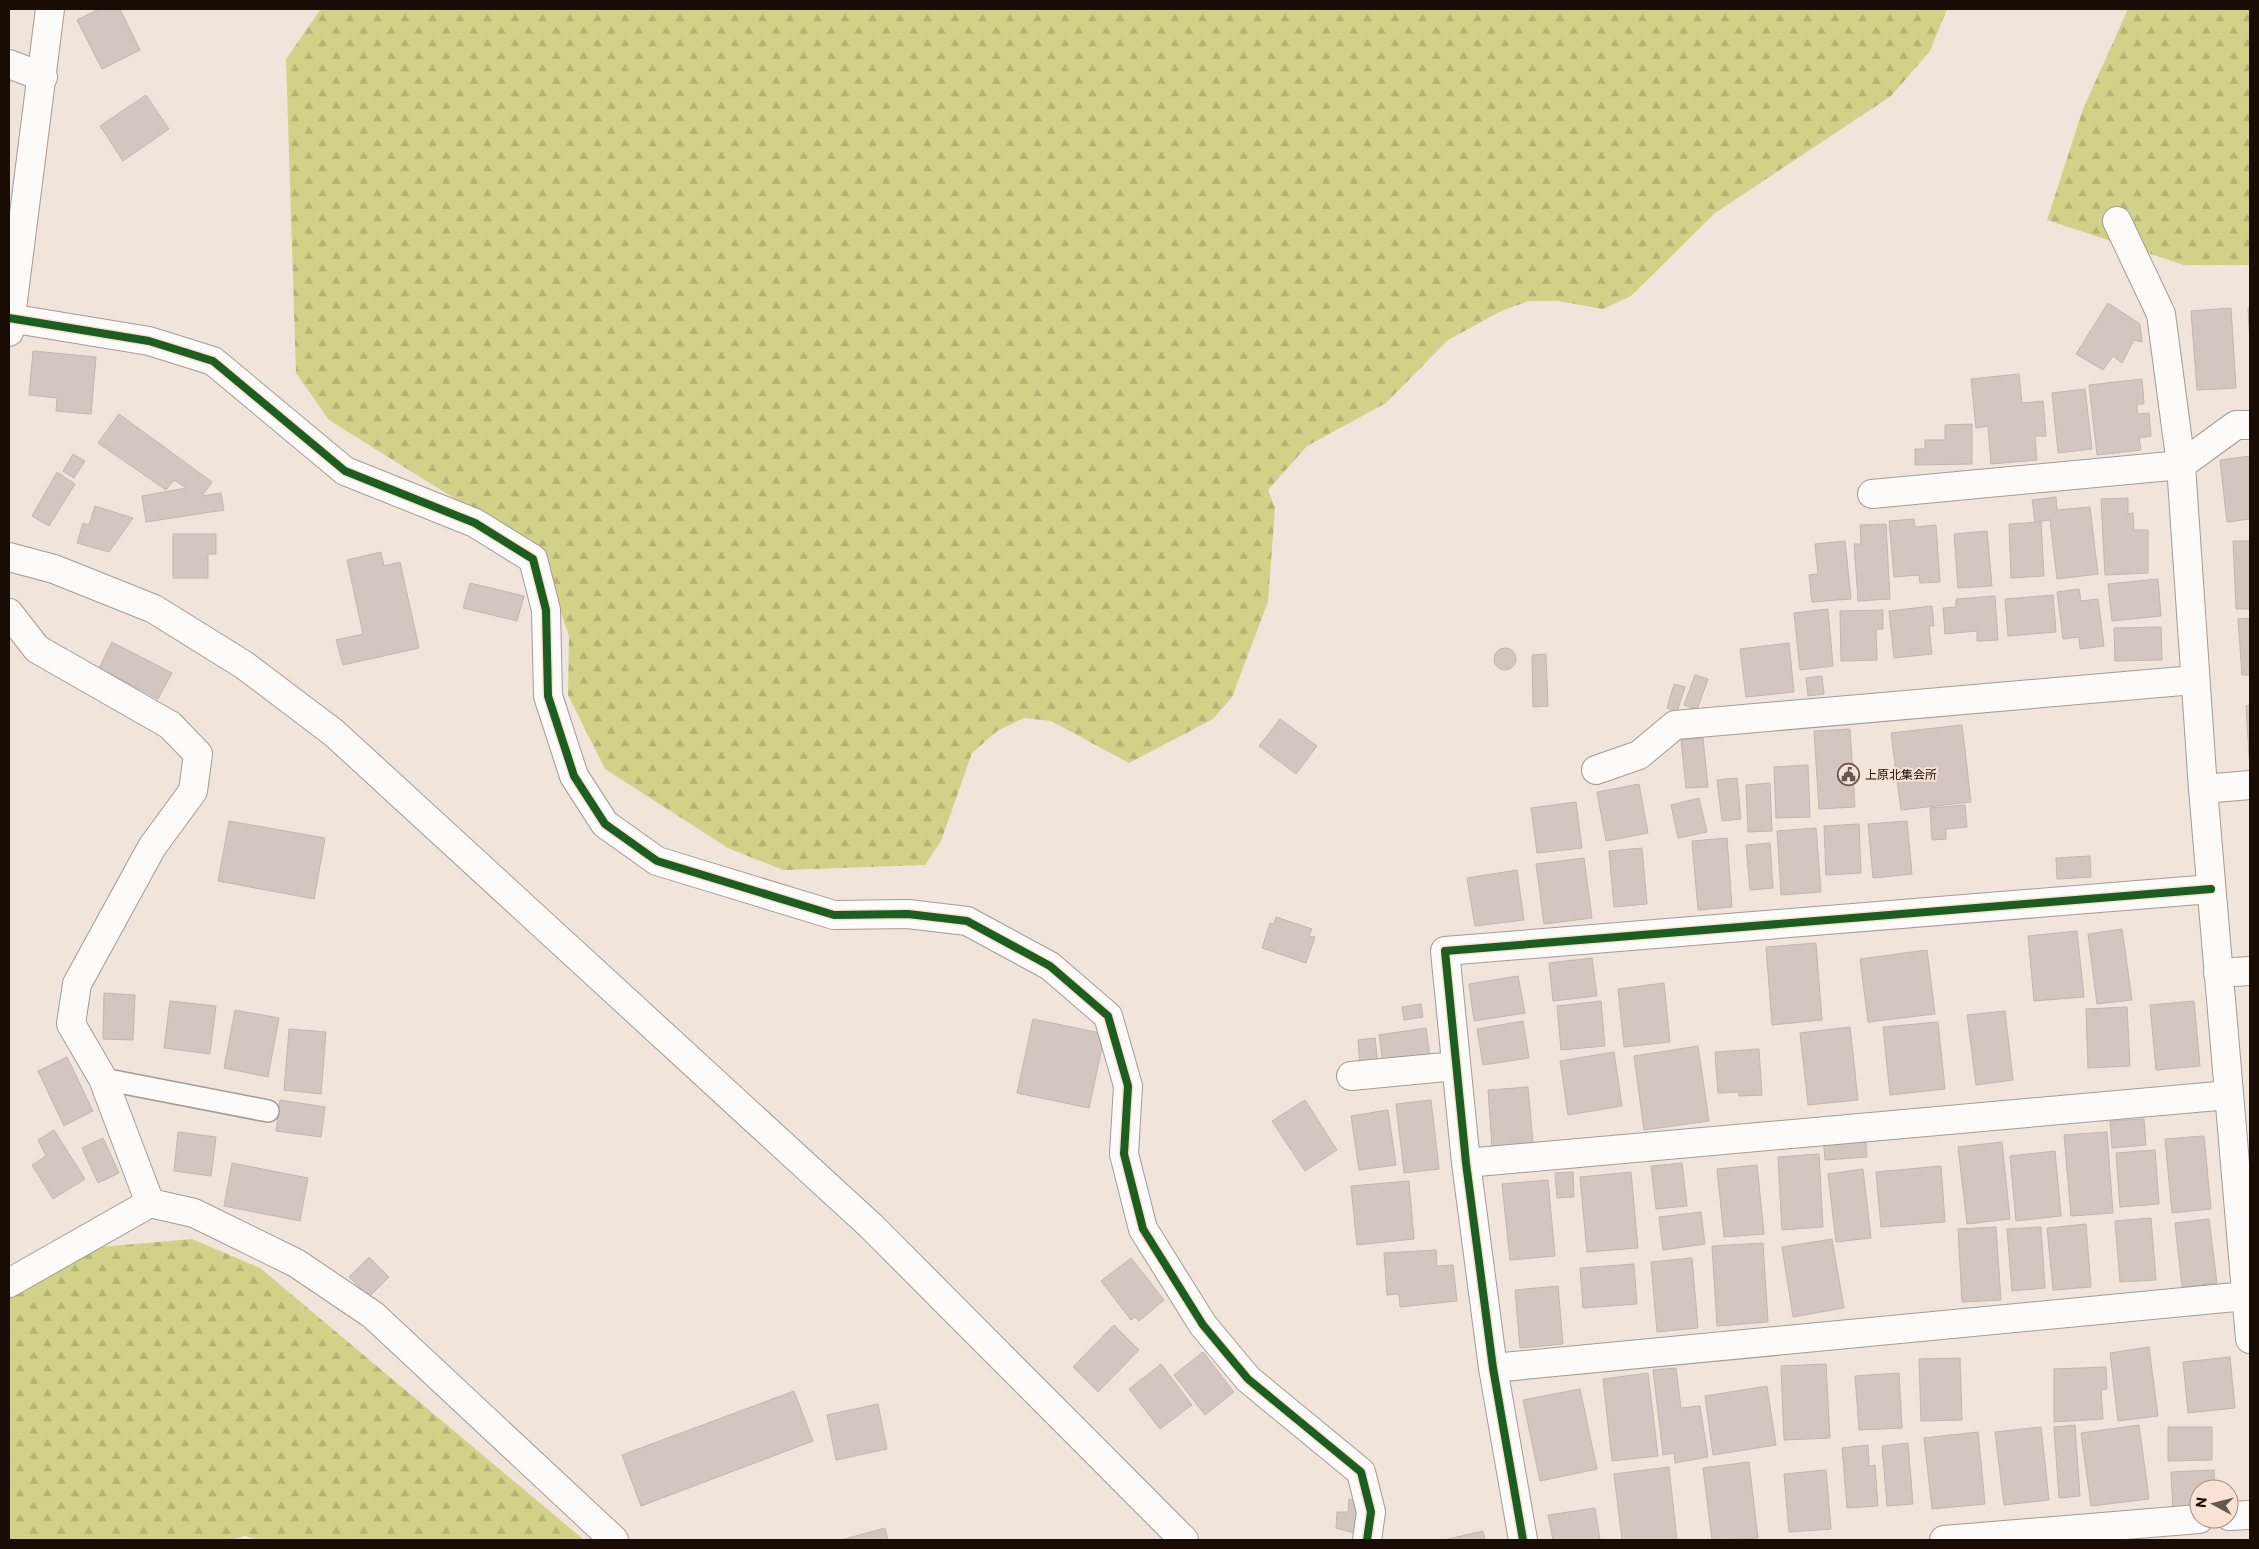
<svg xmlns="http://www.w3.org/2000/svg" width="2259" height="1549" font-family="Commissioner,'Noto Sans JP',sans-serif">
<defs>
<pattern id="forest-firs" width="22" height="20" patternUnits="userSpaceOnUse" patternTransform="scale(1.25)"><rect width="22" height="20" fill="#d1d288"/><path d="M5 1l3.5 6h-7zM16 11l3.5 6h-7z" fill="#b3b374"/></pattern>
</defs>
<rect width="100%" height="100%" fill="#f1e4db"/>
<path fill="url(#forest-firs)" d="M321,9h1626l-17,42 -39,45 -176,117 -84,83 -28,13 -45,-8h-29l-28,10 -53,29 -62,63 -79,43 -39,44 7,18 -7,94 -36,95 -19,22 -84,44 -78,-42 -27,-3 -27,13 -25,22 -31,88 -16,24 -142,5 -55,-22 -123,-79 -37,-74 1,-59 -29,-84 -211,-132 -33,-47 -10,-314z
M2128,9h122v256h-66l-137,-45 36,-111z
M192,1239l68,29 324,272h-324l-15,-4 -15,4h-221v-243l91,-50z"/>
<path fill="#d3c5bf" stroke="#c3b5af" d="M99,9h21l20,41 -38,19 -25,-49z
M146,95l23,34 -46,32 -23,-35z
M2108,303l32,21 2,18 -8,-2 -12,23 -9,-7 -10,14 -27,-16z
M2231,308l5,80 -39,2 -6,-79z
M2248,308h2v36z
M33,351l63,6 -5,57 -35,-3 1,-13 -28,-3z
M2019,374l3,29 21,-2 3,35h-11l2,24 -46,4 -3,-38 -12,2 -5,-49z
M2142,379l2,25h-7v10l12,-1 2,23 -12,2 2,12 -44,5 -8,-70z
M2085,389l7,60 -34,4 -6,-60z
M119,414l93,68 -10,14 19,-3 3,17 -78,12 -4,-26 44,-8 -12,-8 -8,10 -68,-47z
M1972,424v40l-57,1v-16h10v-9h20v-15z
M73,454l12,7 -11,17 -11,-7z
M2250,456v63l-23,3 -7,-62z
M57,472l18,12 -26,42 -17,-10z
M2056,497l1,13 33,-3 8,67 -41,5 -7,-59 -15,2 -3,-22z
M2128,498v16l5,-1 1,17h14v43l-43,2 -4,-76z
M95,506l38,12 -24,34 -32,-9 6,-20 6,2z
M1914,519l1,8 21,-2 4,57 -20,1 -1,-8 -25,2 -5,-56z
M2041,522l3,54 -33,2 -2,-54z
M1886,524l4,75 -32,2 -4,-57h7l-1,-19z
M1987,531l5,55 -34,2 -4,-54z
M173,534h43v20h-8v24h-35z
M1845,541l6,58 -39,3 -3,-27 9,-1 -3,-30z
M2233,541h17v68h-14z
M381,552l3,14 16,-4 19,86 -76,17 -7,-25 27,-6 -16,-74z
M2158,579l3,37 -49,5 -4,-37z
M470,583l54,13 -7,25 -54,-13z
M2079,589l2,12 17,-2 6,47 -24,3 -1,-12 -16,2 -6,-47z
M2053,595l3,37 -48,4 -3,-37z
M1995,596l3,44 -21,1v-10l-32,3 -2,-26 13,-1v-8z
M1932,606l2,20h-5l3,28 -38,4 -5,-47z
M1828,609l5,57 -33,4 -6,-57z
M1883,610v19h-7l1,31 -36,1 -1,-50z
M2250,618v57h-8l-4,-56z
M2161,627l1,33 -47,1 -1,-33z
M112,642l60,31 -14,26 -59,-31z
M1789,643l5,49 -48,5 -6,-48z
M1494 659a11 11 0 1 1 22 0a11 11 0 1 1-22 0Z
M1546,654l2,52 -15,1 -1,-52z
M1695,675l13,4 -11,31 -13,-5z
M1822,676l2,18 -16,2 -2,-18z
M1674,684l11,3 -8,25 -10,-4z
M2250,705v66l-4,-65z
M1280,719l37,27 -21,28 -37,-28z
M1962,725l9,77 -70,8 -10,-77z
M1850,729l5,78 -36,2 -5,-78z
M1703,738l5,49 -22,1 -5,-48z
M1808,765l2,52 -34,1 -2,-51z
M1737,778l4,41 -19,2 -5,-41z
M1770,783l2,48 -24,1 -2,-47z
M1639,784l9,49 -42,8 -9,-49z
M1699,798l8,34 -29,6 -7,-33z
M1576,802l6,46 -45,5 -6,-45z
M1965,805l2,22 -21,2v10l-14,1 -2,-32z
M229,821l96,17 -11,61 -96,-18z
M1907,821l5,53 -39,4 -5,-54z
M1859,824l2,49 -35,2 -2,-49z
M1816,828l5,64 -40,3 -4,-64z
M1727,838l5,69 -34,3 -6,-69z
M1770,843l3,45 -23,2 -4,-45z
M1642,848l5,56 -33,3 -5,-56z
M2090,856l1,21 -34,2 -1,-21z
M1584,858l8,60 -48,6 -8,-60z
M1517,870l7,50 -49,6 -8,-48z
M1276,917l36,12 -3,7 6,1 -9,26 -44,-15 8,-25 4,1z
M2122,929l10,71 -35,4 -9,-70z
M2077,931l7,66 -50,4 -6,-65z
M1816,943l6,77 -50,5 -6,-78z
M1927,950l8,64 -67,8 -8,-63z
M1592,958l5,38 -44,5 -4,-38z
M1518,976l7,37 -51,8 -5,-37z
M1664,983l6,59 -46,5 -6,-58z
M104,993l31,2 -2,45 -30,-1z
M170,1001l46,5 -6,48 -46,-6z
M1601,1001l4,45 -44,4 -4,-44z
M2194,1001l6,65 -44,4 -6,-65z
M1421,1004l2,13 -19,3 -2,-13z
M2127,1007l3,59 -42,2 -2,-59z
M235,1010l44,8 -11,59 -44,-9z
M2005,1011l8,69 -37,5 -9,-70z
M1033,1019l72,15 -16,74 -72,-15z
M1523,1021l6,37 -46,7 -6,-36z
M1938,1022l7,67 -55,6 -7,-68z
M1850,1027l8,73 -50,5 -8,-72z
M1426,1028l4,28 -47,7 -4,-28z
M289,1029l37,3 -5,62 -37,-4z
M1375,1038l3,27 -18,2 -2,-27z
M1698,1046l11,75 -65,9 -10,-74z
M1759,1049l3,46 -23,1v-4l-21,1 -3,-41z
M1614,1052l8,54 -54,9 -8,-54z
M67,1057l26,54 -29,15 -26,-55z
M1528,1087l5,57 -41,3 -4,-57z
M280,1100l45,7 -4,30 -45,-6z
M1305,1100l32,50 -32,21 -33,-50z
M1431,1100l8,69 -35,4 -8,-69z
M1388,1110l8,55 -37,5 -8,-54z
M2144,1119l2,26 -34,3 -2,-27z
M54,1130l31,49 -32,20 -21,-34 14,-9 -8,-16z
M1865,1131l2,26 -42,3 -2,-25z
M178,1132l38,5 -5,39 -37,-5z
M2107,1132l6,81 -42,3 -7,-81z
M2204,1136l7,73 -39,4 -7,-74z
M103,1138l16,35 -21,10 -16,-35z
M2002,1142l8,77 -43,5 -9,-77z
M2155,1150l4,54 -39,3 -4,-54z
M2055,1151l6,65 -45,5 -6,-65z
M1819,1154l4,73 -41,3 -4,-73z
M232,1163l76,15 -8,43 -76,-15z
M1682,1163l5,43 -31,3 -5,-43z
M1757,1165l7,69 -40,3 -7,-68z
M1941,1166l4,56 -64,5 -5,-55z
M1863,1169l8,69 -35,4 -8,-68z
M1573,1172l1,25 -17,1 -2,-25z
M1631,1172l7,76 -51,4 -7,-75z
M1548,1180l7,76 -45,4 -8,-76z
M1409,1181l5,58 -57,6 -6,-59z
M1701,1212l4,32 -42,6 -4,-33z
M2151,1218l5,62 -36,2 -5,-61z
M2209,1219l8,64 -35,4 -7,-64z
M2086,1224l5,63 -38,3 -6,-62z
M1996,1227l5,73 -39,2 -4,-73z
M2041,1227l4,61 -33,3 -5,-62z
M1832,1239l12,69 -51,9 -11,-70z
M1763,1243l5,79 -51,4 -5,-80z
M1436,1250l1,16 16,-1 4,36 -57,6 -1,-13 -12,1 -3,-42z
M369,1257l20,20 -20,20 -20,-20z
M1131,1258l33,42 -25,21 -4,-4 -4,3 -30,-39z
M1692,1258l6,70 -41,4 -6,-70z
M1634,1264l3,40 -54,4 -3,-40z
M1558,1286l5,58 -43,4 -5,-58z
M1114,1325l25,25 -41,42 -25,-25z
M2149,1347l9,69 -40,5 -8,-68z
M1203,1352l31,40 -29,23 -31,-40z
M2230,1357l5,51 -47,5 -5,-51z
M1960,1358l2,62 -41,1 -2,-62z
M1161,1364l31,41 -32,24 -31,-40z
M1826,1364l4,74 -46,2 -3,-74z
M2106,1367l1,22 -6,1 2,29 -49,3v-53z
M1676,1368l5,40 19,-2 8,51 -33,6 -1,-10 -11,2 -10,-85z
M1648,1373l10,83 -46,5 -9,-82z
M1899,1373l3,55 -43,2 -4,-54z
M1767,1386l9,59 -63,10 -8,-59z
M1580,1389l17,80 -57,12 -17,-81z
M794,1391l19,50 -172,65 -19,-51z
M878,1404l9,45 -51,11 -9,-45z
M2075,1425l5,71 -21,2 -5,-71z
M2139,1425l10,74 -58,7 -10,-73z
M2041,1427l8,73 -45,5 -9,-73z
M2168,1427h44v33l-44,1z
M1978,1432l7,72 -53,5 -8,-71z
M1908,1443l5,61 -26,2 -5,-60z
M1868,1445l1,21 6,-1 3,41 -31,2 -5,-60z
M1749,1462l9,76 -46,2 -9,-72z
M1669,1467l8,73h-55l-8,-66z
M1826,1470l5,59 -42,3 -5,-58z
M2214,1470l1,19h-16v20l-26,1 -2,-38z
M1349,1499l13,1 -4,34 -22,-6 1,-16h11z
M1595,1508l5,32h-47l-5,-25z
M885,1528l3,12h-47z
M1483,1531l2,9h-41z"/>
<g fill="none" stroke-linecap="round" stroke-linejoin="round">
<defs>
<path id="service" d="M103,1079l165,32"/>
<path id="minor" d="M9,64l34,13
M2117,221l44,93 20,151 22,324 47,550
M9,318l140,23 64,20 132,110 130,52 58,36 13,51 2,86 26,80 31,48 52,37 177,54 74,-1 59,7 83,45 58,50 20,70 -4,68 19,75 60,96 45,54 113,93 10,40 -4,28
M9,332l41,-323
M1872,494l309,-29 55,-40h14
M9,613l28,36 133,76 28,29 -5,37 -41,56 -75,137 -6,40 32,55 47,124
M1596,770l43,-15 36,-30 519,-45
M2203,789l47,-4
M2218,973l32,-2
M1351,1076l105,-10
M1466,1163l763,-68
M9,1283l141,-80 44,10 102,50 77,52 241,225
M1493,1368l753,-72
M2229,1516l21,-1
M1523,1540l-30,-172 -27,-205 -21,-212 766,-62
M1944,1540l255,-21"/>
<path id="tertiary" d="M9,557l45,12 100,40 90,56 90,68 537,493 313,314"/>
</defs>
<use href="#service" stroke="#a69a92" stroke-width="24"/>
<use href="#minor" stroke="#a69a92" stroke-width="30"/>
<use href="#tertiary" stroke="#a69a92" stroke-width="30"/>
<use href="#service" stroke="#fdfbfa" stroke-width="21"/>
<use href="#minor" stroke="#fdfbfa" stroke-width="28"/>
<use href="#tertiary" stroke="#fdfbfa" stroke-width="28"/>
<defs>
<path id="cycleway" d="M9,318l140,23 64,20 132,110 130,52 58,36 13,51 2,86 26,80 31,48 52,37 177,54 74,-1 59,7 83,45 58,50 20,70 -4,68 19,75 60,96 45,54 113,93 10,40 -4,28
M1523,1540l-30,-172 -27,-205 -21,-212 766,-62"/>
</defs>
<use href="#cycleway" stroke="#f9e2d3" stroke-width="11"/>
<use href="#cycleway" stroke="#1b5e20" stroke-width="8"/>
</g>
<defs>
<symbol id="civic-ring" viewBox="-11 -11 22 22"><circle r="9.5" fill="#f9e2d3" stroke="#655850" stroke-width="1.5"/><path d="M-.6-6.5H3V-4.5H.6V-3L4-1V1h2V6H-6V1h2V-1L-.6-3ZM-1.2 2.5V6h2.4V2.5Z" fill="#655850"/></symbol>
</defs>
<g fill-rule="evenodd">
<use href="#civic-ring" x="1836" y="762" width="25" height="25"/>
</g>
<g text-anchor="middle" stroke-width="4" stroke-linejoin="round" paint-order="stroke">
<g font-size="12" fill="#190c05" stroke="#f9e2d3" text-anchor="start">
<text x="1865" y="779">上原北集会所</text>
</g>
</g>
<rect width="2259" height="1549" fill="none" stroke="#190c05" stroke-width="20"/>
<g transform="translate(2214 1504) rotate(277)"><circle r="24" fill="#f9e2d3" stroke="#9f8c81"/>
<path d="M0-4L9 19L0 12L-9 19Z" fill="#655850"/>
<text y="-8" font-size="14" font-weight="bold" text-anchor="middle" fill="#190c05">N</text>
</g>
</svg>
